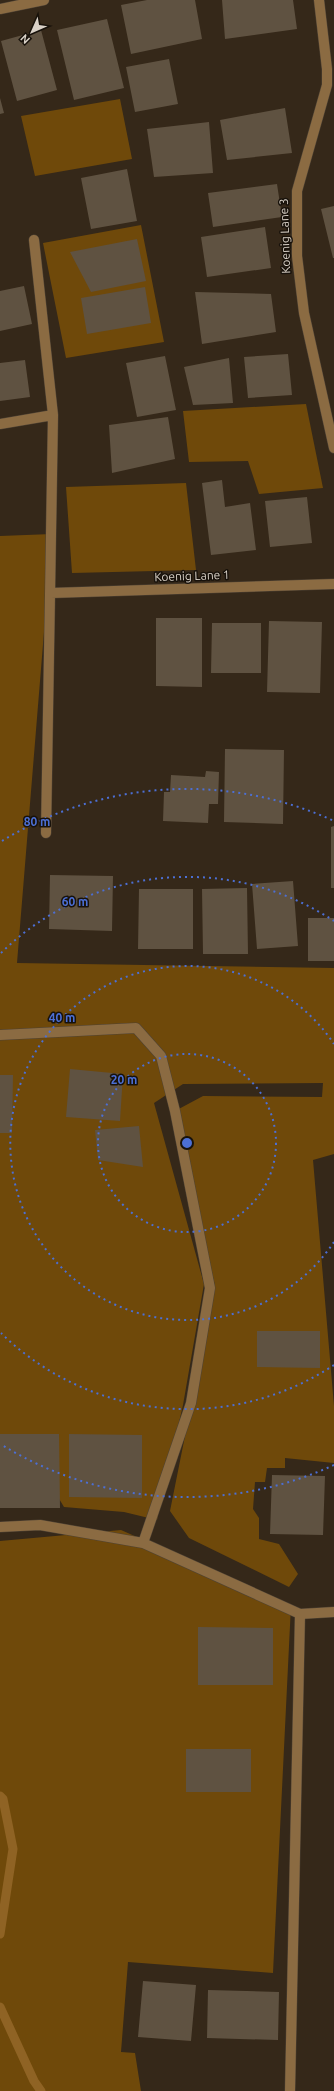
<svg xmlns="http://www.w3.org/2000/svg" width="334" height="2091" font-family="Ubuntu,sans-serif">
<rect width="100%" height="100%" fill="#352819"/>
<path fill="#6f490a" d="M120,99l12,60 -97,17 -14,-60z
M141,225l23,117 -98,16 -23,-115z
M306,404l17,84 -64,6 -11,-33 -59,1 -6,-51z
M186,483l10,87 -124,3 -6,-86z
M52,534l-35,429 317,5v186l-21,6 21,246v57l-49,-5v10h-18l-2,14h-10l-2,27 6,9v21l20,5 19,30 -9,13 -100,-49 -19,-27 45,-225 -40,-175 28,-15 119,1 1,-14 -140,1 -29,19 50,181 -21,121 -26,115 -33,-8 -60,-5 -27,-45 -37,-18v-908z
M121,1530l170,75 -18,368 -145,-11 -7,90 14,1 6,38h-141v-550z"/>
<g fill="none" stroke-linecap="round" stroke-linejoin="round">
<path stroke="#8f6324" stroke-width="9" d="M0,1796l3,3 10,50 -13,85
M0,2007l34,74 7,10"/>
</g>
<path fill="#5f5241" d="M147,0h48l7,39 -71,15 -10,-49z
M222,0h71l4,29 -72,10z
M107,19l17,69 -50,12 -17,-70z
M41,30l16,60 -40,11 -16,-60z
M169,59l9,45 -43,8 -9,-45z
M0,98l4,15 -4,1z
M285,108l7,45 -65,7 -7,-40z
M209,122l4,51 -59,4 -7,-48z
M127,169l10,52 -46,8 -10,-51z
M277,184l5,33 -69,10 -5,-34z
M334,206v52h-1l-12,-49z
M265,227l6,41 -64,9 -6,-40z
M137,239l9,42 -55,11 -21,-40z
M24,286l8,38 -32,7v-40z
M145,287l6,36 -64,11 -6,-36z
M195,292l76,2 5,38 -74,12z
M288,354l4,41 -44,3 -4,-41z
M165,356l11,54 -39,7 -11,-54z
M229,358l4,45 -40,2 -9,-38z
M25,360l5,37 -30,4v-38z
M168,417l7,42 -63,14 -3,-48z
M222,480l3,27 25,-4 6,47 -45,5 -9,-72z
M307,497l5,46 -42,4 -5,-46z
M156,618h46v69l-46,-1z
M269,621l53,1 -2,71 -53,-1z
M212,623h49v50h-50z
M225,749l59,1 -1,74 -59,-2z
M206,771l13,1 -1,32h-9l-1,19 -45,-2 1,-29h6l1,-17 34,2z
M334,826v62h-3v-61z
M50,875l63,1 -1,55 -63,-2z
M293,881l5,65 -41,3 -5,-65z
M247,888l1,66h-45l-1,-65z
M139,889h54v60h-55z
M308,918h26v43h-26z
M70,1069l53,5 -3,47 -54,-4z
M0,1075h13l-1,58h-12z
M139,1126l4,41 -45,-7 -3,-30z
M257,1331h63v37l-63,-1z
M0,1434h59l1,74h-60z
M69,1434l73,1v63l-73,-1z
M272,1475l53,1 -2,59 -53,-1z
M198,1627l75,1v57h-75z
M186,1749h65v43h-65z
M143,1981l53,4 -5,56 -53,-4z
M208,1990l71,2 -1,48 -71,-2z"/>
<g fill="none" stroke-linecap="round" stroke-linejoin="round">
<defs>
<path id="minor" d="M319,0l8,69v16l-30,106v65l7,57 30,135
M0,9l44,-9
M34,240l19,175 -7,418
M0,424l53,-9
M51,593l283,-9
M0,1035l136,-7 25,28 14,55 35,177 -19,115 -48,140 157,71 34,-2
M0,1527l40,-2 103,18
M290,2091l10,-477"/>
</defs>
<use href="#minor" stroke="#4f4335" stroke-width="11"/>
<use href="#minor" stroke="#8b6b42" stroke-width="10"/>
</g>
<g fill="none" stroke="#4c6fd4" stroke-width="2" stroke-dasharray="2 4">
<circle cx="187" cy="1143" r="89"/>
<path d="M334 1242A177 177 0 1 1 334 1044"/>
<path d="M334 1365A266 266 0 0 1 1 1333M1 953A266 266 0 0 1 334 921"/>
<path d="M334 1465A354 354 0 0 1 2 1445M2 841A354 354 0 0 1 334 821"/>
</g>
<g text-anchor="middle" stroke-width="3" stroke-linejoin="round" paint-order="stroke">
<g font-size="12" fill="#d9d1c7" stroke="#18120b">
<text transform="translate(285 236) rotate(-92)" y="4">Koenig Lane 3</text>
<text transform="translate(192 576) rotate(-2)" y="4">Koenig Lane 1</text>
</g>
</g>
<circle cx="187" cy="1143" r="6" fill="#4c6fd4" stroke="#18120b" stroke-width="2"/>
<g font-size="12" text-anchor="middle" font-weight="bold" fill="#4c6fd4" stroke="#18120b" stroke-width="3" stroke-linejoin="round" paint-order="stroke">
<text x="37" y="826">80 m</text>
<text x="75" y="906">60 m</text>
<text x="62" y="1022">40 m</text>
<text x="124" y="1084">20 m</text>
</g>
<g transform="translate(32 32) rotate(225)" stroke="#18120b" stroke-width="3" paint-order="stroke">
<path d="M0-3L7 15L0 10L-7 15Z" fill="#d9d1c7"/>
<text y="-6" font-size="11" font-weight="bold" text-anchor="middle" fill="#d9d1c7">N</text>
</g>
</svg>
